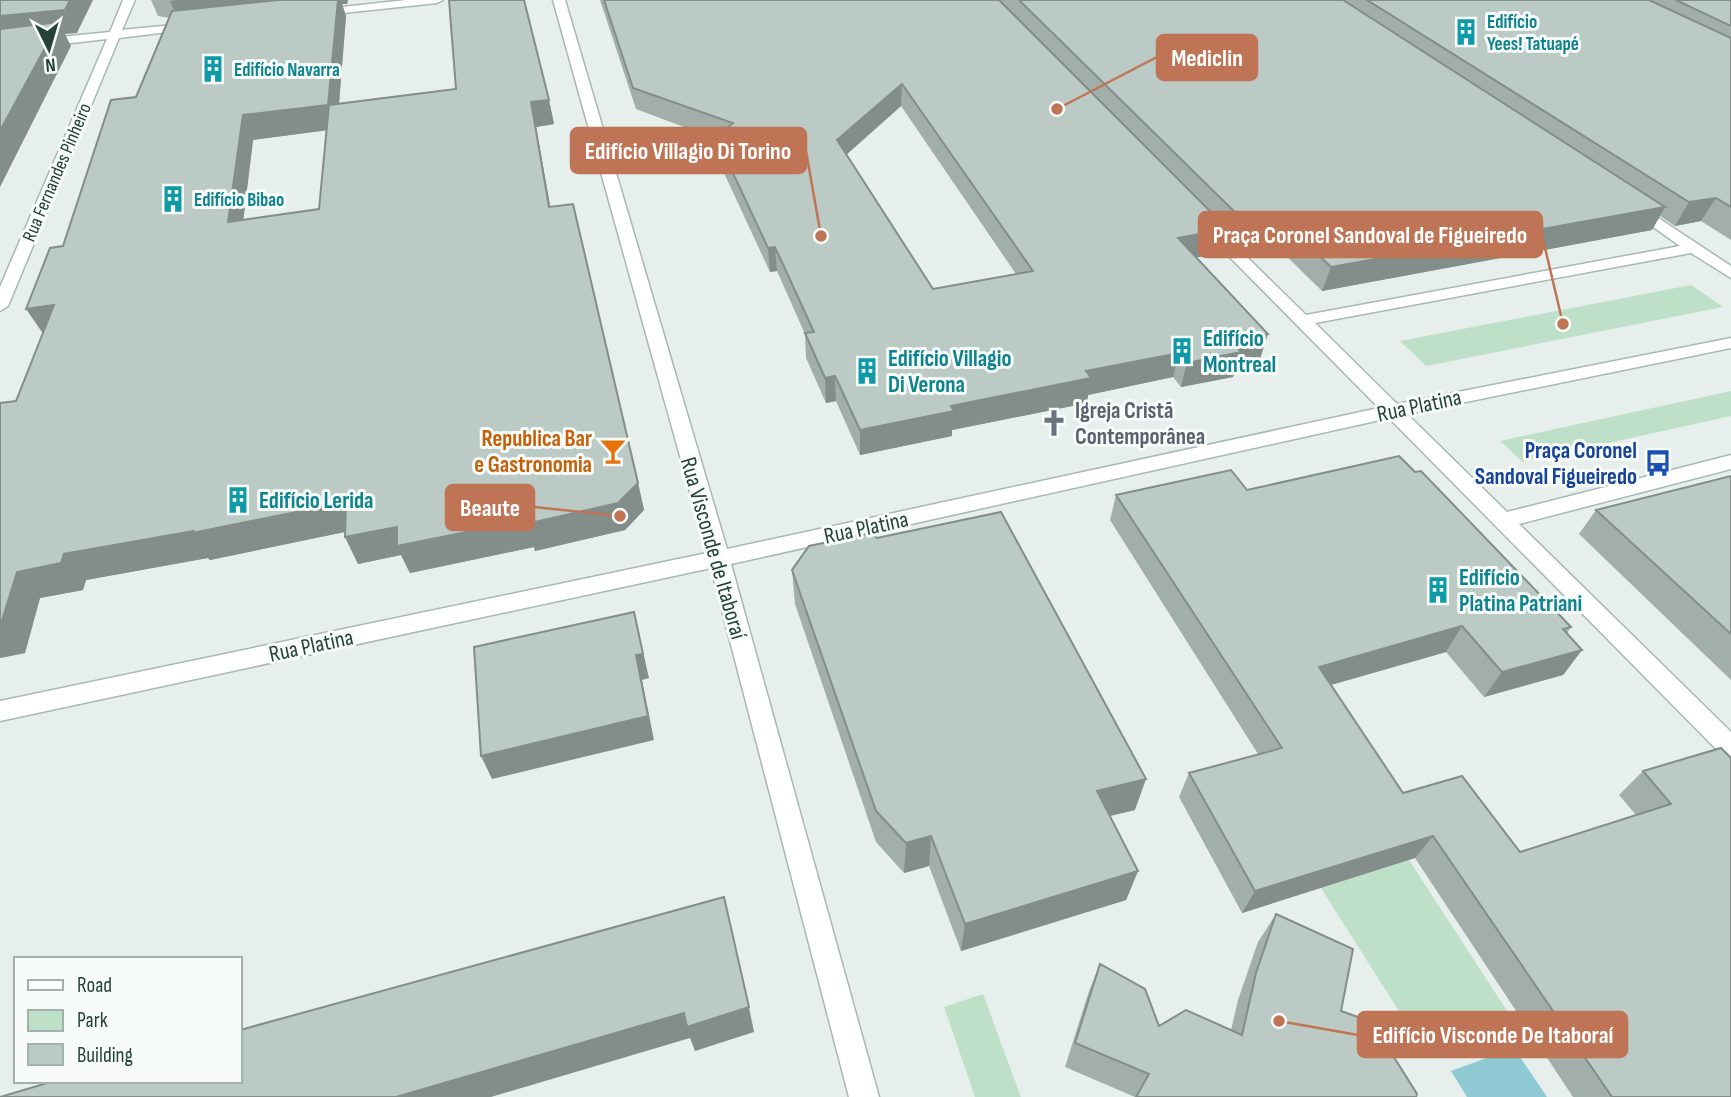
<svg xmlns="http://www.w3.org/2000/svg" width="1731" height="1097" font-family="'Sofia Sans Condensed',sans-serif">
<rect width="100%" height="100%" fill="#e6efeb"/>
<path fill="#bfe0c8" d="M1691,285l32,22 -297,59 -26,-25z
M1731,391v25l-208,46 -23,-21z
M1409,860l104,160 -90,29 -102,-161z
M983,994l38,103h-46l-31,-90z"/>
<path fill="#8ec9d4" d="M1514,1048l33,49h-80l-16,-26z"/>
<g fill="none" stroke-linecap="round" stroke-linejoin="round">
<defs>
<path id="minor" d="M123,0h12l-13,30 71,-7 6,3 -6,3 -74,9 -111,268 -8,5v-24l107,-248 -107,12v-8l110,-11z
M406,0h37l-6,3 -122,13 -6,-3 6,-3z
M553,0h12l162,549 652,-141 -180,-182v-6h10l97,95 374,-69 -55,-39 7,-4 5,1 94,62v12l-40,-25 -376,70 82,81 334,-66v10l-324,66 100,98 224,-57v14l-212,55 212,208v27l-9,-4 -333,-337 -658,146 148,533h-30l-138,-529 -711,153v-20l707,-148z"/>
</defs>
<use href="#minor" stroke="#a8b8b2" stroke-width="3"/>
<use href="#minor" fill="#fff" fill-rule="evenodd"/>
</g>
<path fill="#a1aea9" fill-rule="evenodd" d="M151,0h197l-1,4h-5l4,12 -7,87 210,-3 5,24 -18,3 14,80 88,276 6,27 -19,20 -90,21 -1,-4 -124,26 -9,-18 -43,9 -13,-27v-5l-135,28 -2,-2 -122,22 -3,10 -43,8 -15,55 -25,5v-255l16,-2 27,-68 20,-87 73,-149 33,-79 -11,-2zM326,130l-7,79 -76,11 10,-80z
M600,0h1131v240l-30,-19 -26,5 -15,-10 -8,14 -330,61 -49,-48 -31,6 -15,-15 -5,19 -26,4 64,102 -23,4 -4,14 -52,10 -8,-10 -85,18 -1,8 -135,27v6l-92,19 -24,-54 -10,2 -20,-45 -1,-24 -28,-63 -7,1 -52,-112 -2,-21 -80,-30zM901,106l115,168 -83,15 -87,-134z
M1731,476v204l-152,-146 17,-24z
M1247,490l324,137 -4,6 15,17 -19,25 -79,22 -38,-45 -115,33 72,108 117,59 116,-37 -17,-20 24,-24 78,-23 10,349h-158l-158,-239 -173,55 -63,-116 10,-24 69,-19 -148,-234 6,-25z
M877,538l258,272 -25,6 28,55 -12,29 -165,51 -32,-85 -25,7 -28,-31 -81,-238 -3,-34z
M1276,914l65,97 75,86h-281l-70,-30 24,-76 11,-27 59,62 72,4 7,-30 20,-58z"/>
<path fill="#838d89" d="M70,0h23l-16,33 -12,1 6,12 -71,141v-171z
M177,0h171l-1,4h-5l4,12 -9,113 -84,11 -13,108 -12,-26 -48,-201 -10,-20z
M902,84l-1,22 -64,57v-23z
M549,100l5,24 -18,3 19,106 -6,-26 -18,-105z
M1716,198l-15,23 -26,5 14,-24z
M1665,207l-13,23 -330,61 9,-24z
M1280,219l-7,24 -31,6 6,-24z
M1228,229l-6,24 -50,9 6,-24z
M775,247l2,24 -7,1 -2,-24z
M54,305l-10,30 -18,-26z
M1268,334l-8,25 -23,4 -4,14 -52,10 6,-24 44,-22z
M1179,353l-6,24 -85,18 -1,8 -135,27v6l-92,19v-25l226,-59z
M835,376l1,25 -10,2 -1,-25z
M638,483l6,27 -19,20 -90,21 -1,-4 -124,26 -9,-18 -43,9 -13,-27z
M346,502l13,27 -149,31 -2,-2 -122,22 -3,10 -43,8 -15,55 -25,5v-31l17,-55 47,-18z
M634,612l15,66 -7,2 12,60 -162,39 -11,-23 155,-101z
M1462,626l-16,26 -140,40 13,-25z
M1582,650l-19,25 -79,22 18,-25z
M1146,779l-11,31 -47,11 9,-30z
M931,836l-2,30 -25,7 2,-30z
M1433,836l-18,22 -173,55 13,-22z
M1138,871l-12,29 -165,51 4,-27z
M749,1007l5,25 -59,19 -5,-13 -199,59h-95l288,-84z"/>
<path fill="#bbcac4" stroke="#838d89" stroke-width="2" fill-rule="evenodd" d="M0,0h70l-5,10 -65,6z
M279,0h59l-10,105 -85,10 -15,107 91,-13 10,-104 127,-16 -7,-89h75l25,100 -18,2 18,105 24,-3 65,279 -20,20 -92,21v-4l-129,26v-19l-52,10 1,-35 -154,31 1,-2 -129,23 -3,9 -44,9 -17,55v-224l16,-2 38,-96 -28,4 24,-61 13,-2 48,-146 25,-3 36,-86z
M604,0h395l229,229 -50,9 90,96 -37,7 10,11 -54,11 -8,-10 -93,18 5,7 -140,28 3,5 -94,19 -25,-54 -10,2 -20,-45 9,-1 -39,-85 -7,1 -52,-111 17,-14 -100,-35zM902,84l131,187 -100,18 -96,-149z
M1019,0h324l322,207 -334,60 -51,-48 -32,6z
M1367,0h282l82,38v169l-15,-9 -27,4z
M1676,0h55v26z
M59,22l-59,109v-102z
M1399,456l16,16 6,-1 150,156 -8,2 19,21 -80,22 -40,-46 -143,41 84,126 59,-17 58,76 151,-48 -28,-33 78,-23 10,10v339h-119l-179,-261 -178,55 -66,-118 93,-25 -166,-253 115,-25 16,20z
M1731,476v158l-135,-124z
M1001,512l145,267 -49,12 41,80 -173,53 -34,-88 -25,7 -30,-32 -84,-241 17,-24 62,-13 6,5z
M634,612l9,42 -7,1 12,61 -167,40 -7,-109z
M724,897l25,110 -62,20 -3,-14 -288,84h-396l54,-16h186v-51z
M1276,914l77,35 -12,62 31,11 45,72 -1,3h-280l13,-23 -74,-31 25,-79 45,25 14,37 27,-16 56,25 14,-62z"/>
<defs>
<symbol id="building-bare" viewBox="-9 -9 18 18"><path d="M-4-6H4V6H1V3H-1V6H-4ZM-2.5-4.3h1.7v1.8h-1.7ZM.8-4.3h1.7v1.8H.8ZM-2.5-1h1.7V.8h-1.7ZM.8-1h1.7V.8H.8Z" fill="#0f9aa8" stroke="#f7fbf9" stroke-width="2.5" paint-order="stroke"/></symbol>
<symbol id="church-bare" viewBox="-9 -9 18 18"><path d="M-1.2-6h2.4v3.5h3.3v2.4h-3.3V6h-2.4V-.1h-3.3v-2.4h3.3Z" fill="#6b7280" stroke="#f7fbf9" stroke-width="2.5" paint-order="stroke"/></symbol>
<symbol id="bar-bare" viewBox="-9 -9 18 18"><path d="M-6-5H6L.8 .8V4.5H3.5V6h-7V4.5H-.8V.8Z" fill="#e8710a" stroke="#f7fbf9" stroke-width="2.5" paint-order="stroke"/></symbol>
<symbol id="bus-bare" viewBox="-9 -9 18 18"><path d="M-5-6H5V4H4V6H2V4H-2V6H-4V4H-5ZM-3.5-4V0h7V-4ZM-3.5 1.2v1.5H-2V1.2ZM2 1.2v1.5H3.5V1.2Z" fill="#1a4fb4" stroke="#f7fbf9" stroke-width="2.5" paint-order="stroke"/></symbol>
</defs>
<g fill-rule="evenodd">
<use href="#building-bare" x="1447" y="13" width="38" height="38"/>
<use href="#building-bare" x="194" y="50" width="38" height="38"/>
<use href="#building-bare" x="154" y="180" width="38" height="38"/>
<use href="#building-bare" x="1163" y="332" width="38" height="38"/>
<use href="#building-bare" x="848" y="352" width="38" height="38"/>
<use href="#church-bare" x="1035" y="404" width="38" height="38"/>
<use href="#bar-bare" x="594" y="432" width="38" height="38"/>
<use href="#bus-bare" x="1639" y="444" width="38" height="38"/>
<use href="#building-bare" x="219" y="481" width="38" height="38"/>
<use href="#building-bare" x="1419" y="571" width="38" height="38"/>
</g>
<g text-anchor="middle" stroke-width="6" stroke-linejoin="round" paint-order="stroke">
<g font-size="19" font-weight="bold" fill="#0d838f" stroke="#f7fbf9" text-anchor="start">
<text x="1487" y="28">Edifício<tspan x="1487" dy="22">Yees! Tatuapé</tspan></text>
<text x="234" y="76">Edifício Navarra</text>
<text x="194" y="206">Edifício Bibao</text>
</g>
<g font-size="19" fill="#24423a" stroke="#f7fbf9">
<text transform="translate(56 172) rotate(-67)" y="7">Rua Fernandes Pinheiro</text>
</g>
<g font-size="23" font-weight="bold" fill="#0d838f" stroke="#f7fbf9" text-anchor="start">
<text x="1203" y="346">Edifício<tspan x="1203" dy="26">Montreal</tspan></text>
<text x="888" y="366">Edifício Villagio<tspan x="888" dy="26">Di Verona</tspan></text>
<text x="259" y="508">Edifício Lerida</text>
<text x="1459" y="585">Edifício<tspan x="1459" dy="26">Platina Patriani</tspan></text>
</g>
<g font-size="23" fill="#24423a" stroke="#f7fbf9">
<text transform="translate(1419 405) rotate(-12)" y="8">Rua Platina</text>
<text transform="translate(866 527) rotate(-12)" y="8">Rua Platina</text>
<text transform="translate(714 548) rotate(74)" y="8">Rua Visconde de Itaboraí</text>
<text transform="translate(311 645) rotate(-12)" y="8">Rua Platina</text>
</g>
<g font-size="23" font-weight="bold" fill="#5b616d" stroke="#f7fbf9" text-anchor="start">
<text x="1075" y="418">Igreja Cristã<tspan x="1075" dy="26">Contemporânea</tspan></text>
</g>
<g font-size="23" font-weight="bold" fill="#c56008" stroke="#f7fbf9" text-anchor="end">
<text x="592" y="446">Republica Bar<tspan x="592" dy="26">e Gastronomia</tspan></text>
</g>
<g font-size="23" font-weight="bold" fill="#164399" stroke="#f7fbf9" text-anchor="end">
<text x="1637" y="458">Praça Coronel<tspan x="1637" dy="26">Sandoval Figueiredo</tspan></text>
</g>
</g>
<path fill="none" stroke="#c07456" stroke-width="2.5" d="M1057 109L1157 57M821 236L806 151M1563 324L1542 235M620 516L534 507M1279 1021L1358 1035"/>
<g fill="#c07456" stroke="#f7fbf9" stroke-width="2.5">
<circle cx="1057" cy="109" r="7"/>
<circle cx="821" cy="236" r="7"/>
<circle cx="1563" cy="324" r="7"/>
<circle cx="620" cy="516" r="7"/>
<circle cx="1279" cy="1021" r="7"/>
</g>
<g fill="#c07456" stroke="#c07456" stroke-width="2.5">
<rect x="1157" y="35" width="100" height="45" rx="7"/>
<rect x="571" y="128" width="235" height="45" rx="7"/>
<rect x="1199" y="212" width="343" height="45" rx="7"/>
<rect x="446" y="485" width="88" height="45" rx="7"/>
<rect x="1358" y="1012" width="269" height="45" rx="7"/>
</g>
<g font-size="24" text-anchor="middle" font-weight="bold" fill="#fff">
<text x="1207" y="66">Mediclin</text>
<text x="688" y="159">Edifício Villagio Di Torino</text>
<text x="1370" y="243">Praça Coronel Sandoval de Figueiredo</text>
<text x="490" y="516">Beaute</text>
<text x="1493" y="1043">Edifício Visconde De Itaboraí</text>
</g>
<rect x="14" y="957" width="228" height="126" fill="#f7fbf9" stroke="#a3b1ad" stroke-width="2"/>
<rect x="28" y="980" width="35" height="10" fill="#ffffff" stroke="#a3b1ad" stroke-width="2"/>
<text x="77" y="992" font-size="21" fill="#24423a">Road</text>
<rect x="28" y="1010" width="35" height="21" fill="#bfe0c8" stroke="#a3b1ad" stroke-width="2"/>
<text x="77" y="1027" font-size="21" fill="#24423a">Park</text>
<rect x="28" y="1044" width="35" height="21" fill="#bbcac4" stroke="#a3b1ad" stroke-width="2"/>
<text x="77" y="1062" font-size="21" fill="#24423a">Building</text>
<g transform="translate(49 49) rotate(175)" stroke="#f7fbf9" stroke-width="5" paint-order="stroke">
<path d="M0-5L12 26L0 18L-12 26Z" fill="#24423a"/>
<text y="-10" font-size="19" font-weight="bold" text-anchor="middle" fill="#24423a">N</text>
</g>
</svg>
